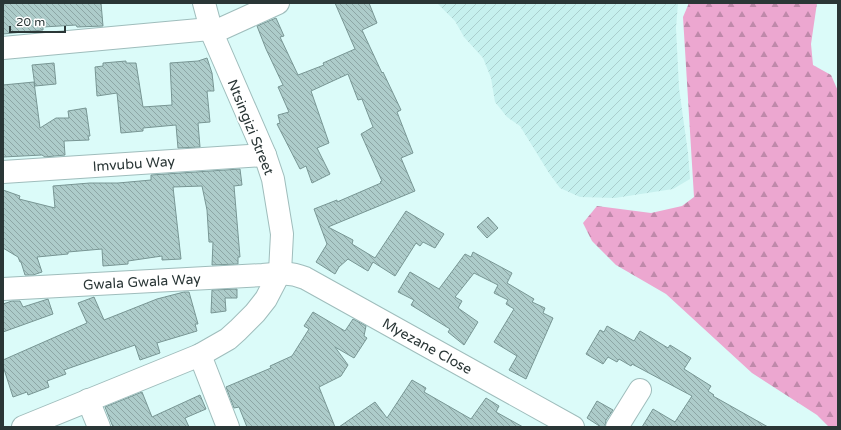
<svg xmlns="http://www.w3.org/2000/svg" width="841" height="430" font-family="'Varela Round',sans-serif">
<defs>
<pattern id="industrial-furrows" width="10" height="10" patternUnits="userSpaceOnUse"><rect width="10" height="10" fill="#c6f0ee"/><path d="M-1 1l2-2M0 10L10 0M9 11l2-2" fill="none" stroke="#aacecd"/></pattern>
<pattern id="forest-firs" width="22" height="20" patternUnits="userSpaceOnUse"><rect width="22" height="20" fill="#eca7d0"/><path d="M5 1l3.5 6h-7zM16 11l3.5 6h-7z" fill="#bf89aa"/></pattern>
<pattern id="building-back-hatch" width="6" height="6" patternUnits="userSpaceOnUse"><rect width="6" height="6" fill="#adccca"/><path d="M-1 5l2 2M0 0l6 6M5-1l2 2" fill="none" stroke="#8da6a5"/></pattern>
</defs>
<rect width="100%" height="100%" fill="#dbfbf9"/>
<path fill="url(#industrial-furrows)" d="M437,3h241l-2,25 3,60 9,65 2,26 -17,10 -58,9 -35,-1 -20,-9 -11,-15 -29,-47 -13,-9 -12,-15 -4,-24 -8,-20 -19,-21 -9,-16z"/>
<path fill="url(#forest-firs)" d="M689,3h128l-6,41 2,21 18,10 7,16v336h-9l-12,-12 -65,-42 -86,-79 -50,-29 -24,-24 -9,-18 14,-17 54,7 31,-7 12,-9 -11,-180z"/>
<path fill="url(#building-back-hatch)" stroke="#789694" d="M3,3h98l2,23 -26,1 -1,-2 -33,2v3l-40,4z
M335,3h34l8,20 -15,7 20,43 1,-1 18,38 -4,2 16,41 -12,5 14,33 -87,36 25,13 -1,4 23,14 31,-47 38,23 -9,14 -12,-6 -3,4 -4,-3 -21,33 -22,-14 -5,9 -20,-12 -9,8 -4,7 -19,-12 11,-18 -13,-35 23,-9v2l44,-19 -1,-1 2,-1 -21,-47 12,-7 -11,-28 -4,1 -10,-26 -37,17 18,52 -12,5 13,26 -18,9 -6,-17 -6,3 -23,-45 3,-1 -2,-8 11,-3 -11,-25 5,-2 -17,-36 -9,-23 19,-8 8,18 -4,1 18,38 26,-10 -1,-2 32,-14z
M207,58l5,15 2,18h-7l3,31 -12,1 2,24 -22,1 -2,-23 -33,3v3l-22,2 -4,-40 -20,3 -2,-29 8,-1v-3l23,-2v2h10l7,44 29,-2 -2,-42 28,-2z
M54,63l2,21 -21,2 -3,-21z
M34,82l6,46 16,-10h13l-1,-7 18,-3 4,28h-2l1,4 -25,1 1,14 -20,2 -3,-2 -39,2v-72z
M240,169l2,16 -8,1 6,71h-2v7l-26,1 1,-23h-4l-2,-32 -5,-24 -29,1 8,72 -19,1v-4l-34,5v3l-25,2 -1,-17 -34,3v2l-31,3 5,15 -9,3h-8l-4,-13h-1l-2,-5 -15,-9v-58l17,6 -1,3 36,9 -2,-22 37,-3h28l33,-3v-5z
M488,217l10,11 -11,10 -10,-11z
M473,252l39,21 -5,10 27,16 -2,3 13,6 -2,5 10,5 -27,61 -17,-9 8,-14 -23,-14 20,-33 -8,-5 2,-4 -14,-7 4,-8 -24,-12 -19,24 7,4 -4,7 20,14 -14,23 -16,-13 2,-3 -39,-24 3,-5 -16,-8 12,-20 29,17 26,-35 6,3z
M237,289v9h-12l1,13 -15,2 1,-23z
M184,292h5l9,32h-3l2,7 -40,12 3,10 -20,7 -5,-15 -71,25 2,4 -19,7 2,6 -21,8 -1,-3 -14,5 -10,-31v-6l84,-37 -9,-20 16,-6 10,23 53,-21z
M48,299l5,15 -50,18v-28l9,-3h8l3,6z
M313,312l32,19 8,-12 13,7 -2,10 3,2 -13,20 -19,-11 13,18 -7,11 -22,11 16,40h-88l-8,-20 -5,1 -8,-21 45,-19 -1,-2 22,-10 17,-27 -5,-3z
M607,326l27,15 6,-10 28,17 2,-3 21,13 -7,11 27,17 -3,5 6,4 -1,1 55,31h-126l11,-18 22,13 17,-26 -60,-32 -1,2 -12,-7 -2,3 -9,-5 -5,7 -17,-10 14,-24 4,2z
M412,380l14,8 -2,4 47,27 15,-21 13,8 -3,6 27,15h-184l36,-25 12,16z
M142,392l10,25 48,-22 6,14 -21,9 4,9h-76l-8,-20z
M597,401l16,9 -7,10 -1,7h-4l-14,-9z"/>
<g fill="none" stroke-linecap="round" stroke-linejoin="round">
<defs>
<g id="minor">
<path d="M212,33l66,-30"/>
<path d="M3,48l207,-19"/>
<path id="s1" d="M3,172l262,-17"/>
<path id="s2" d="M3,289l260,-14c15,-2 27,-3 42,3l268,149"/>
<path d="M200,355l28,72"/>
<path d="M88,400l11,27"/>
<path d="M23,427l177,-72 28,-16 10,-9 17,-17 11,-14 14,-27 2,-38 -9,-55 -8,-24 -53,-122 -8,-30"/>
<path d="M617,427l23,-37"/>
</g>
</defs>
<use href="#minor" stroke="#9fbdbc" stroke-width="24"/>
<use href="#minor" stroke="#fff" stroke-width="22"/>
</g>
<g text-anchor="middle" stroke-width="4" stroke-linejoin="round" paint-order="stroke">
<g font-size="14" fill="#2a3636" stroke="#fff">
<text transform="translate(251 127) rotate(68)" y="5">Ntsingizi Street</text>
<text dy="5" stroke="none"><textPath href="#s1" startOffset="131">Imvubu Way</textPath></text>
<text dy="5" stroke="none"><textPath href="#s2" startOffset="139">Gwala Gwala Way</textPath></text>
<text dy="5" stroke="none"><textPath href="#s2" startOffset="443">Myezane Close</textPath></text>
</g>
</g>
<rect width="841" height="430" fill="none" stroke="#2a3636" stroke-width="8"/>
<path d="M10 26v6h55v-6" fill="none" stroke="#2a3636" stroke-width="2"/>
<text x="16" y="26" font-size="12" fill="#2a3636" stroke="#ffffff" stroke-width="3" paint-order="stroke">20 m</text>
</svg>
